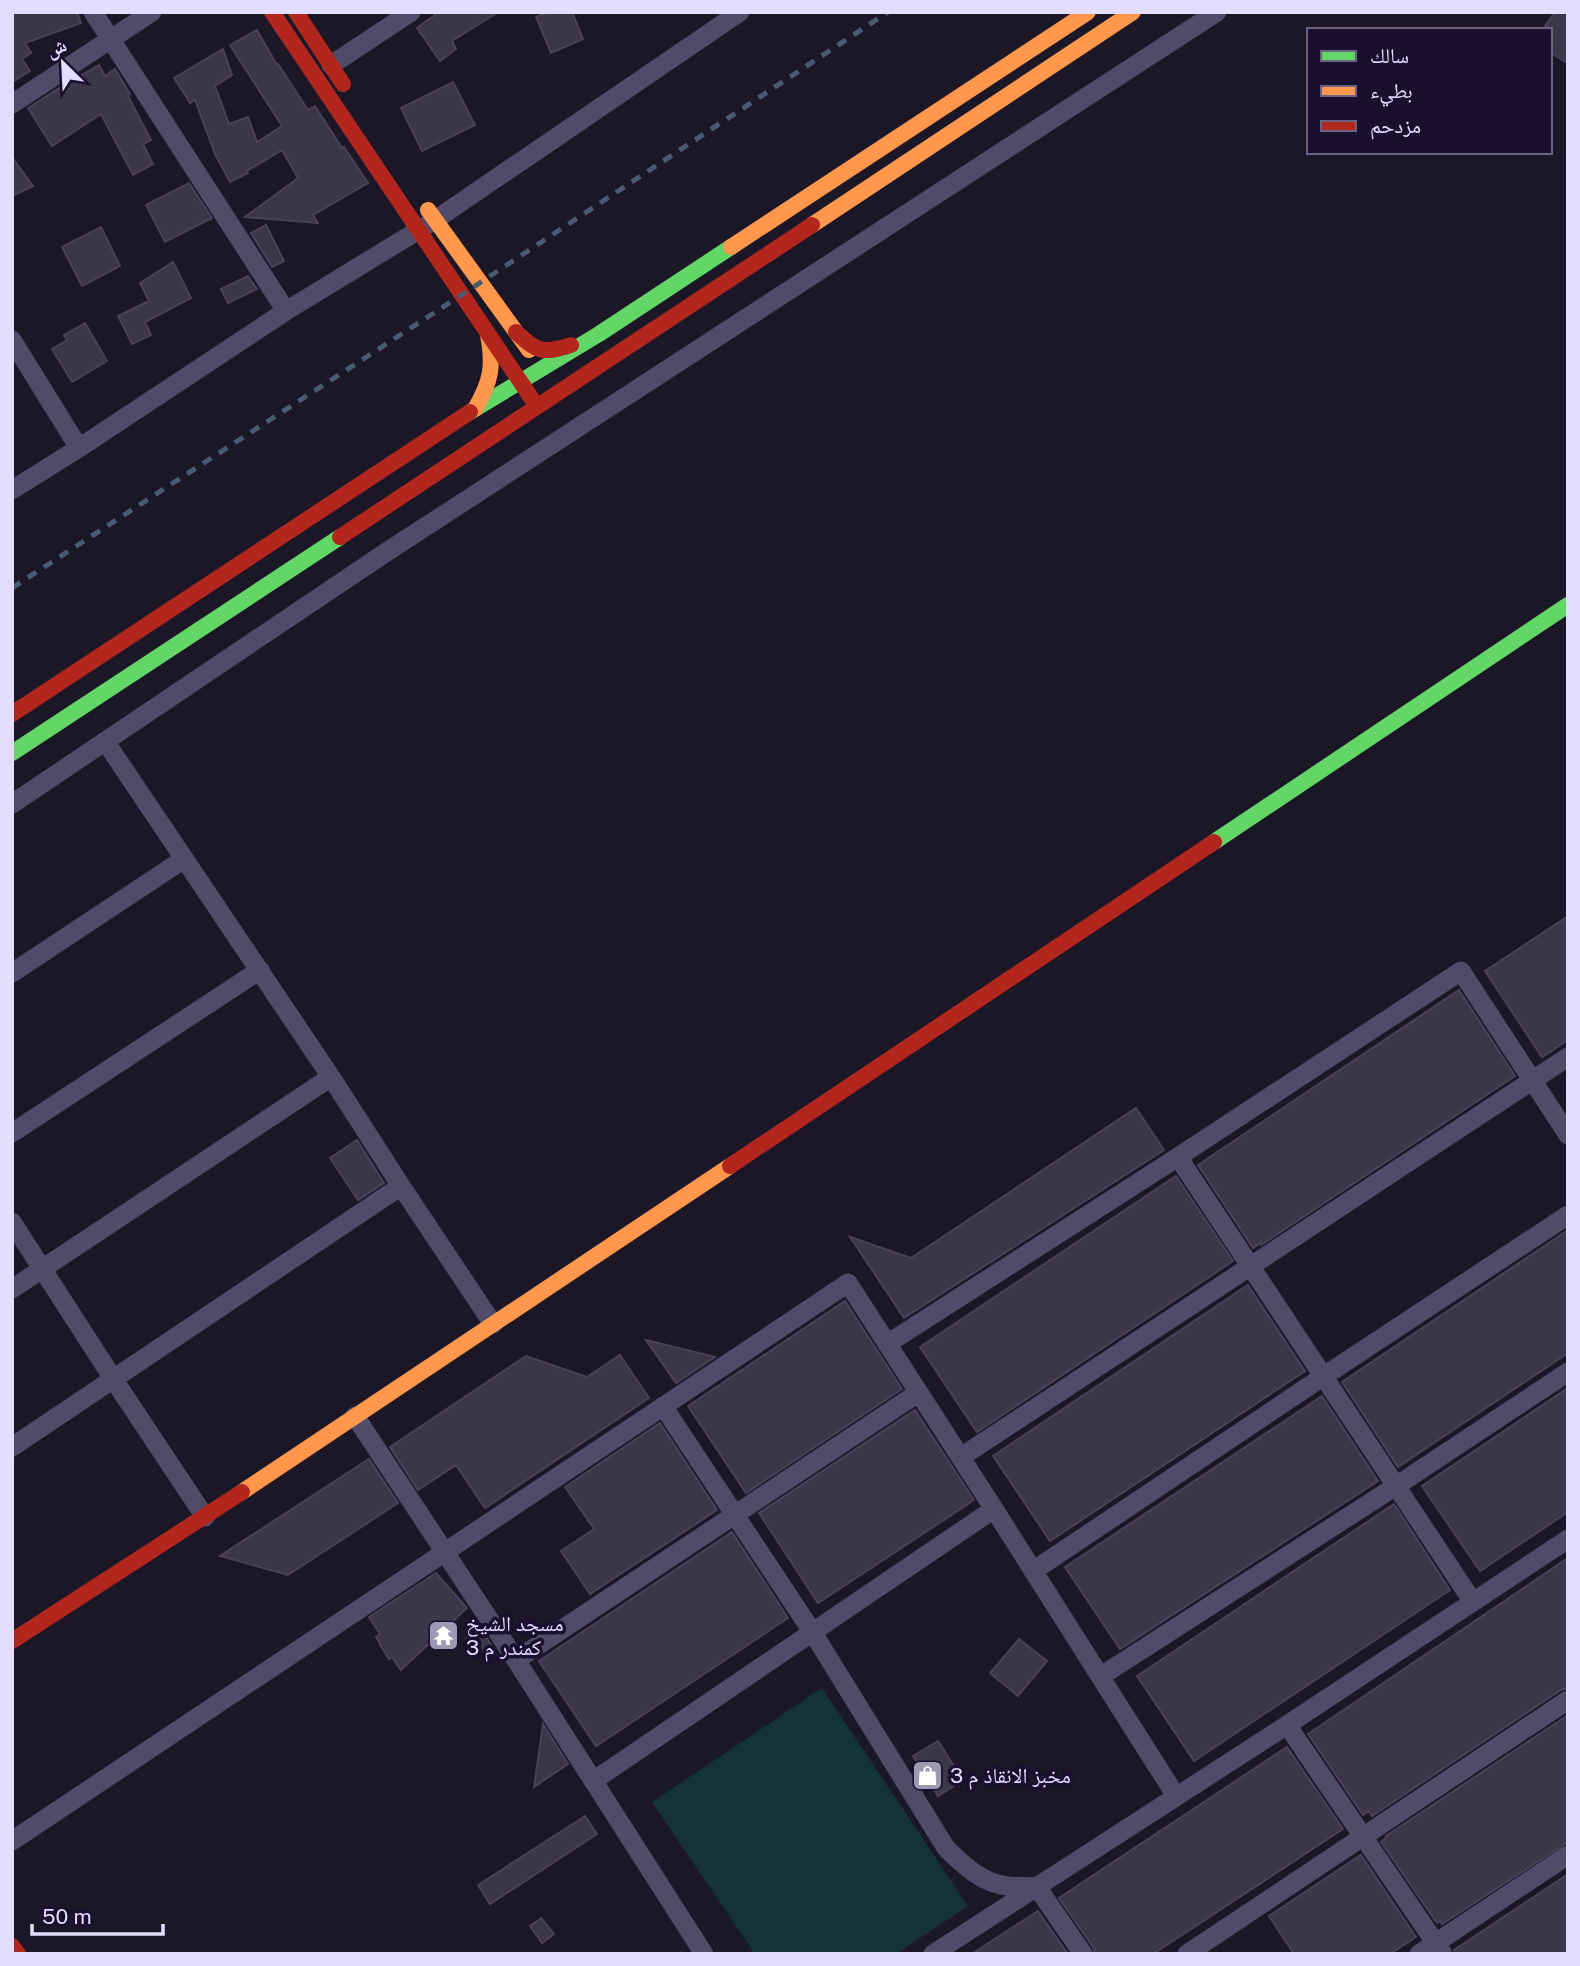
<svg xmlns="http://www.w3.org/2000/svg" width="1580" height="1966" font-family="'Public Sans','Noto Naskh Arabic',sans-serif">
<rect width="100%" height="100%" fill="#1c1727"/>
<path fill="#133337" d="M822,1688l146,218 -72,48h-141l-103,-152z"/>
<path fill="#3b3648" stroke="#49415a" stroke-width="2" d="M12,12h65l4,11 -56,20 6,10 -9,6 8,12 -18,11z
M439,12h59l-46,29 4,8 -16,12 -23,-33z
M548,12h24l11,27 -32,14 -15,-36z
M1555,12h13v52l-18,-12v-22h-8z
M257,30l20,35 1,-1 30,46 7,-4 27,42 2,-1 24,36 -55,32 5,8 -73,-6 53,-39 -16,-28 -35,21 1,2 -18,9 -15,-28 -20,-54 -5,3 -16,-25 49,-29 9,26 -17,11 14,38 19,-7 9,25 25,-16 -52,-81z
M99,65l6,11 10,-7 15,25 -2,2 23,44 -8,4 10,20 -20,11 -32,-61 -49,32 -24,-38 36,-23z
M453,82l22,43 -53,26 -21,-43z
M12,157l21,29 -21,10z
M189,183l23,35 -47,24 -19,-37z
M266,225l18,36 -12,6 -21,-34z
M101,227l19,39 -38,20 -20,-39z
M173,262l18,36 -46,24 6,13 -19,9 -14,-28 31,-15 -9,-18z
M248,276l9,13 -29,14 -7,-14z
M85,323l22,38 -35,21 -20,-33 15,-9 -3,-5z
M1568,916v124l-26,17 -57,-86z
M1459,990l56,86 -254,169 -1,-2 -7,5 -55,-83z
M1136,1108l28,42 -260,168 -54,-81 61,21z
M357,1140l27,43 -26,17 -28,-42z
M1176,1176l57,85 -256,171 -57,-85z
M1568,1230v123l-170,114 -56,-85z
M1248,1285l57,86 -255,170 -57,-85z
M845,1301l57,88 -156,104 -58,-87z
M646,1340l69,17 -39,26z
M620,1355l29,43 -164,110 -29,-43 -38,25 -28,-43 136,-91 61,21z
M1568,1388v124l-88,59 -58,-85z
M1322,1396l56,85 -258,168 -55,-82z
M915,1410l59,90 -156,103 -59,-90z
M660,1423l57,87 -127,84 -29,-43 33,-22 -29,-42z
M369,1459l29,44 -32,21 -78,51 -68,-19z
M1394,1504l56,86 -256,171 -57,-85z
M732,1532l56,86 -192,128 -57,-85z
M1568,1558v130l-7,2 -189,126 -3,-5 -6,4 -55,-81z
M436,1573l31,35 -66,62 -9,-13 -3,2 -9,-14h1l-5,-8 4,-3 -11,-17z
M481,1629l10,16 -14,9 -11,-16z
M1019,1639l28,22 -29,35 -28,-23z
M1568,1715v127l-126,82 -2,-3 -3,2 -56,-81 4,-3 1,-3z
M543,1724l25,40 -34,23z
M938,1741l25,39 -25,16 -25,-40z
M1287,1747l56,82 -190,125h-58l-2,-7 -34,-49z
M585,1816l12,18 -107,70 -12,-19z
M1361,1855l55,82 -26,17h-96l-25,-38z
M1568,1874v80h-113l-1,-4z
M1038,1911l30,43h-96l41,-27z
M541,1918l13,16 -12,9 -12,-17z"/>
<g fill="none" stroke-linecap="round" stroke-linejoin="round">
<path stroke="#4f4b68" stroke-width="19" d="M93,12l193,299
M331,65l80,-53
M12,104l140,-92
M12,340l67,108
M12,490l67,-42 207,-137 149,-91 305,-208
M105,741l226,336 70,109 92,138
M12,804l373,-251 832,-541
M12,973l172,-114
M12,1133l248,-163
M1178,1157l295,445
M12,1222l102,158 91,137
M12,1289l319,-212
M887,1344l291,-187 283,-186 107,164
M663,1406l150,227 133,215c17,17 37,36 62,38 9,1 19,0 29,1l46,67
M355,1416l161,244 188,294
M12,1447l389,-261
M961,1457l607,-400
M1033,1571l291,-195 244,-161
M516,1660l402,-267
M1101,1676l295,-190 172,-114
M1287,1725l156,229
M593,1781l401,-272
M12,1841l836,-558 146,226 182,287
M933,1954l354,-229 281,-186
M1187,1954l381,-254
M1419,1954l149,-99"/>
<path stroke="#63d668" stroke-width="16" d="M470,412l129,-78 132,-87
M12,753l328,-216
M1214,842l354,-237"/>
<path stroke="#ff974d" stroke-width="16" d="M428,210l101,140
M812,225l321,-213
M731,247l357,-235
M475,409c16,-27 19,-43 13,-74
M242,1492l488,-326"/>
<path stroke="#b3261e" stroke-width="16" d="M272,12l260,387
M296,12l47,72
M516,332c21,20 27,22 55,13
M340,537l472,-312
M12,714l458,-302
M730,1166l484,-324
M12,1641l230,-149
M12,1946l6,8"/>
<path stroke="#4a5a71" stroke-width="5" stroke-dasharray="10 9" stroke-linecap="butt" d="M12,588l451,-294 425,-282"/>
</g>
<defs>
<symbol id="temple-square" viewBox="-11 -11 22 22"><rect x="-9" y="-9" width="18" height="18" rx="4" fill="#9e98b3" stroke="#18102e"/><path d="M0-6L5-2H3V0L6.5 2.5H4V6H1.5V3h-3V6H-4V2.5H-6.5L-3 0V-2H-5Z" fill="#fff"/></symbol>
<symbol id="shop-square" viewBox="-11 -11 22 22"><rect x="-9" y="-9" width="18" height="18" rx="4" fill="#9e98b3" stroke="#18102e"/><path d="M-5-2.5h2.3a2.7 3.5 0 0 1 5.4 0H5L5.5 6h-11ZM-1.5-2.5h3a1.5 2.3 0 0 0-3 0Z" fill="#fff"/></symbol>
</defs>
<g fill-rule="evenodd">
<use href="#temple-square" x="426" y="1618" width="35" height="35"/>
<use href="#shop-square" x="910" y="1758" width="35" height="35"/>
</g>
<g text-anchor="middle" stroke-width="7" stroke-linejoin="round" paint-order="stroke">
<g font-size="21" fill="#e4ddff" stroke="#18102e" text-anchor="start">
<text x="466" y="1631">مسجد الشيخ<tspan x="466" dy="24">كمندر م 3</tspan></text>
<text x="950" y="1783">مخبز الانقاذ م 3</text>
</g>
</g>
<rect width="1580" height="1966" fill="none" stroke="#e4ddff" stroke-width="28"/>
<rect x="1307" y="28" width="245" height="126" fill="#18102e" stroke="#6a6282" stroke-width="2"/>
<rect x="1321" y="51" width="35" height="10" fill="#63d668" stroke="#6a6282" stroke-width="2"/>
<text x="1370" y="63" font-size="21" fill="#e4ddff">سالك</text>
<rect x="1321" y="86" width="35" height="10" fill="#ff974d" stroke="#6a6282" stroke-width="2"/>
<text x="1370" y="98" font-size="21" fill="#e4ddff">بطيء</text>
<rect x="1321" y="121" width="35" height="10" fill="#b3261e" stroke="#6a6282" stroke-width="2"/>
<text x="1370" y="133" font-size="21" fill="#e4ddff">مزدحم</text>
<g transform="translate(63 63) rotate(336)" stroke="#18102e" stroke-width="5" paint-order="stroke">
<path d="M0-5L12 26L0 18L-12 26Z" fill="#e4ddff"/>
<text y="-10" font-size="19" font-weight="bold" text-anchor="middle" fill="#e4ddff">ش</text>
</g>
<path d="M32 1924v10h131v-10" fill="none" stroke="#e4ddff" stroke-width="3.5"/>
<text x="42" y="1924" font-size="21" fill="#e4ddff" stroke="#18102e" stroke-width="5" paint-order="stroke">50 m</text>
</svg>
